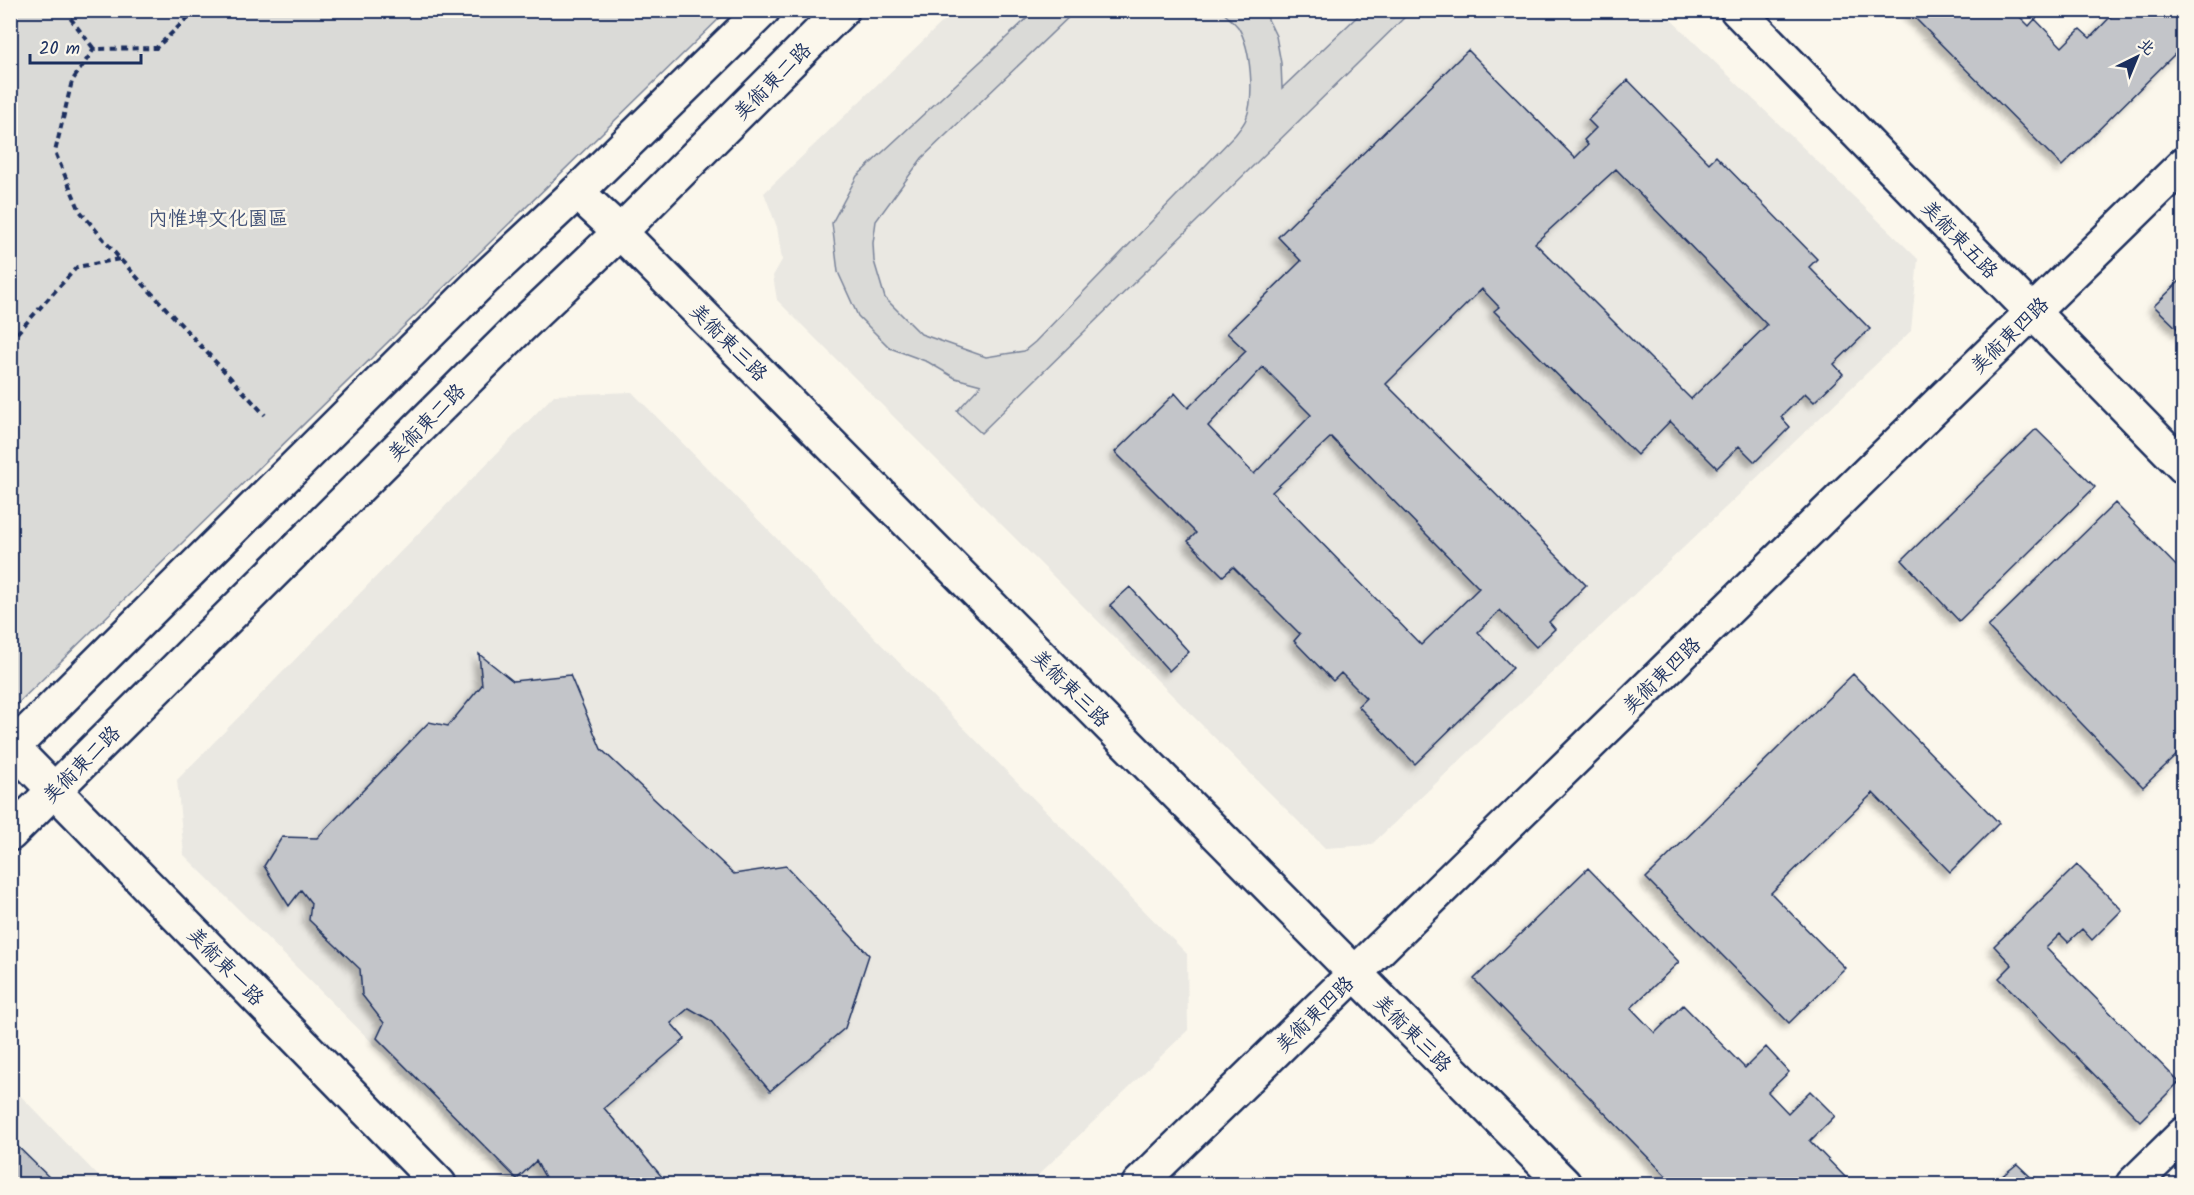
<svg xmlns="http://www.w3.org/2000/svg" width="2194" height="1195" font-family="Kalam,'LXGW WenKai TC',sans-serif">
<defs>
<filter id="shadow"><feDropShadow dx="-5.5" dy="5.5" stdDeviation="3" flood-color="#0004"/></filter>
</defs>
<rect width="100%" height="100%" fill="#fbf7ec"/>
<filter id="ink" filterUnits="userSpaceOnUse"><feTurbulence type="fractalNoise" baseFrequency=".0167" numOctaves="2"/><feDisplacementMap in="SourceGraphic" scale="12" xChannelSelector="R" yChannelSelector="G"/><feConvolveMatrix kernelMatrix="1 2 1 2 8 2 1 2 1" color-interpolation-filters="sRGB"/></filter>
<g filter="url(#ink)">
<path fill="#eae8e2" d="M954,11h708l256,248 -7,72 -540,514 -46,3 -548,-548 -4,-24 9,-16 -5,-33 -13,-34z
M632,392l555,562 1,76 -159,154h-515l-330,-329 -7,-75 377,-385z
M11,1086l95,98h-95z"/>
<path fill="#dadad7" stroke="#7a849a" stroke-width="1.5" d="M11,10h716v1l-716,699z
M1035,11h40l-153,147 -46,63 -3,22 1,18 11,37 36,36 65,23 38,-6 11,-9 200,-207c4,-5 9,-11 11,-16 9,-23 5,-71 -8,-92 -5,-6 -11,-11 -17,-16h43l12,25 5,27 1,25 81,-77h48l-430,422 -24,-22 24,-26 -26,-7 -27,-16 -38,-14 -32,-32 -20,-44 -6,-49 25,-47z"/>
<path fill="#c3c5c9" stroke="#1b2f5e" stroke-width="1.5" fill-rule="evenodd" filter="url(#shadow)" d="M1907,10h106l16,16 6,-7 27,28 18,-18 10,9 27,-28h61l6,6v29l-122,121z
M1468,50l107,108 13,-13 -4,-5 12,-12 -8,-8 40,-40 81,83 7,-7 101,103 -8,8 61,62 -36,35 9,10 -29,28 -9,-9 -24,24 9,10 -35,35 -16,-16 -22,22 -47,-47 -33,34 -143,-144 5,-4 -17,-18 -96,95 200,201 -37,37 6,7 -19,18 -36,-37 -22,22 35,36 -98,96 -57,-58 8,-8 -25,-25 -8,8 -39,-40 6,-7 -67,-67 -10,9 -35,-35 8,-8 -81,-81 60,-59 13,15 58,-57 -19,-18 74,-72 -23,-24zM1616,169l151,156 -76,74 -156,-156zM1263,367l48,48 -57,59 -46,-48zM1331,437l148,151 -58,57 -149,-153z
M2184,277v58l-30,-29z
M2036,429l59,58 -136,134 -57,-61z
M2115,503l69,71v174l-41,39 -155,-160z
M1130,587l59,65 -20,19 -59,-66z
M479,654l34,27 57,-6 31,74 133,125 52,-8 83,89 -24,73 -75,63 -60,-71 -21,-12 -18,15 14,16 -81,69 64,76h-119l-13,-23 -19,18 -140,-141 7,-15 -22,-28 -2,-26 -51,-49 2,-17 -10,-13 -12,16 -25,-40 18,-29 35,1 112,-116 19,4 34,-41z
M1853,674l146,149 -49,49 -77,-79 -102,100 74,75 -56,55 -143,-145z
M2077,865l45,45 -30,30 -10,-11 -14,13 -8,-8 -14,14 133,134 -39,39 -141,-143 13,-13 -18,-19z
M1588,868l91,94 -48,46 24,25 28,-28 62,63 21,-21 23,25 -21,20 20,21 22,-22 25,25 -25,25 42,43h-178l-200,-205z
M10,1139l46,45h-46z
M2017,1164l21,20h-40l-3,-2z"/>
<g fill="none" stroke-linecap="round" stroke-linejoin="round">
<defs>
<path id="street" d="M1737,10l447,457
M577,192l43,40 944,952
M13,748l426,436
M1139,1184l1045,-1020
M2133,1184l51,-50"/>
<path id="secondary" d="M10,750l475,-472 92,-86 186,-182
M10,834l505,-502 105,-100 222,-222"/>
</defs>
<use href="#street" stroke="#1b2f5e" stroke-width="38"/>
<use href="#secondary" stroke="#1b2f5e" stroke-width="38"/>
<path stroke="#1b2f5e" stroke-width="4" stroke-dasharray="6 4.5" stroke-linecap="butt" d="M64,10l30,39
M196,10l-40,38 -62,1 -22,32 -17,71 25,59 40,48 145,156
M10,341l67,-74 43,-8"/>
<use href="#street" stroke="#fbf7ec" stroke-width="33"/>
<use href="#secondary" stroke="#fbf7ec" stroke-width="33"/>
</g>
</g>
<g text-anchor="middle" stroke-width="5" stroke-linejoin="round" paint-order="stroke">
<g font-size="20" fill="#1b2f5e" stroke="#fbf7ec">
<text transform="translate(772 81) rotate(-45)" y="7">美術東二路</text>
<text transform="translate(1960 239) rotate(46)" y="7">美術東五路</text>
<text transform="translate(2009 335) rotate(-44)" y="7">美術東四路</text>
<text transform="translate(729 342) rotate(45)" y="7">美術東三路</text>
<text transform="translate(426 422) rotate(-45)" y="7">美術東二路</text>
<text transform="translate(1661 675) rotate(-44)" y="7">美術東四路</text>
<text transform="translate(1071 688) rotate(45)" y="7">美術東三路</text>
<text transform="translate(81 764) rotate(-45)" y="7">美術東二路</text>
<text transform="translate(226 966) rotate(46)" y="7">美術東一路</text>
<text transform="translate(1314 1014) rotate(-44)" y="7">美術東四路</text>
<text transform="translate(1413 1033) rotate(45)" y="7">美術東三路</text>
</g>
<g font-size="20" fill="#415176" stroke="#fbf7ec">
<text x="218" y="225">內惟埤文化園區</text>
</g>
</g>
<rect width="2194" height="1195" fill="none" stroke="#fbf7ec" stroke-width="36"/>
<rect x="18" y="18" width="2158" height="1159" fill="none" stroke="#1b2f5e" stroke-width="2" filter="url(#ink)"/>
<g transform="translate(2137 57) rotate(43)" stroke="#fbf7ec" stroke-width="4.5" paint-order="stroke">
<path d="M0-4.5L10 22L0 15L-10 22Z" fill="#1b2f5e"/>
<text y="-9" font-size="16" font-weight="bold" text-anchor="middle" fill="#1b2f5e">北</text>
</g>
<path d="M30 54v9h111v-9" fill="none" stroke="#1b2f5e" stroke-width="3"/>
<text x="39" y="54" font-size="18" fill="#1b2f5e" stroke="#fbf7ec" stroke-width="4.5" paint-order="stroke">20 m</text>
</svg>
